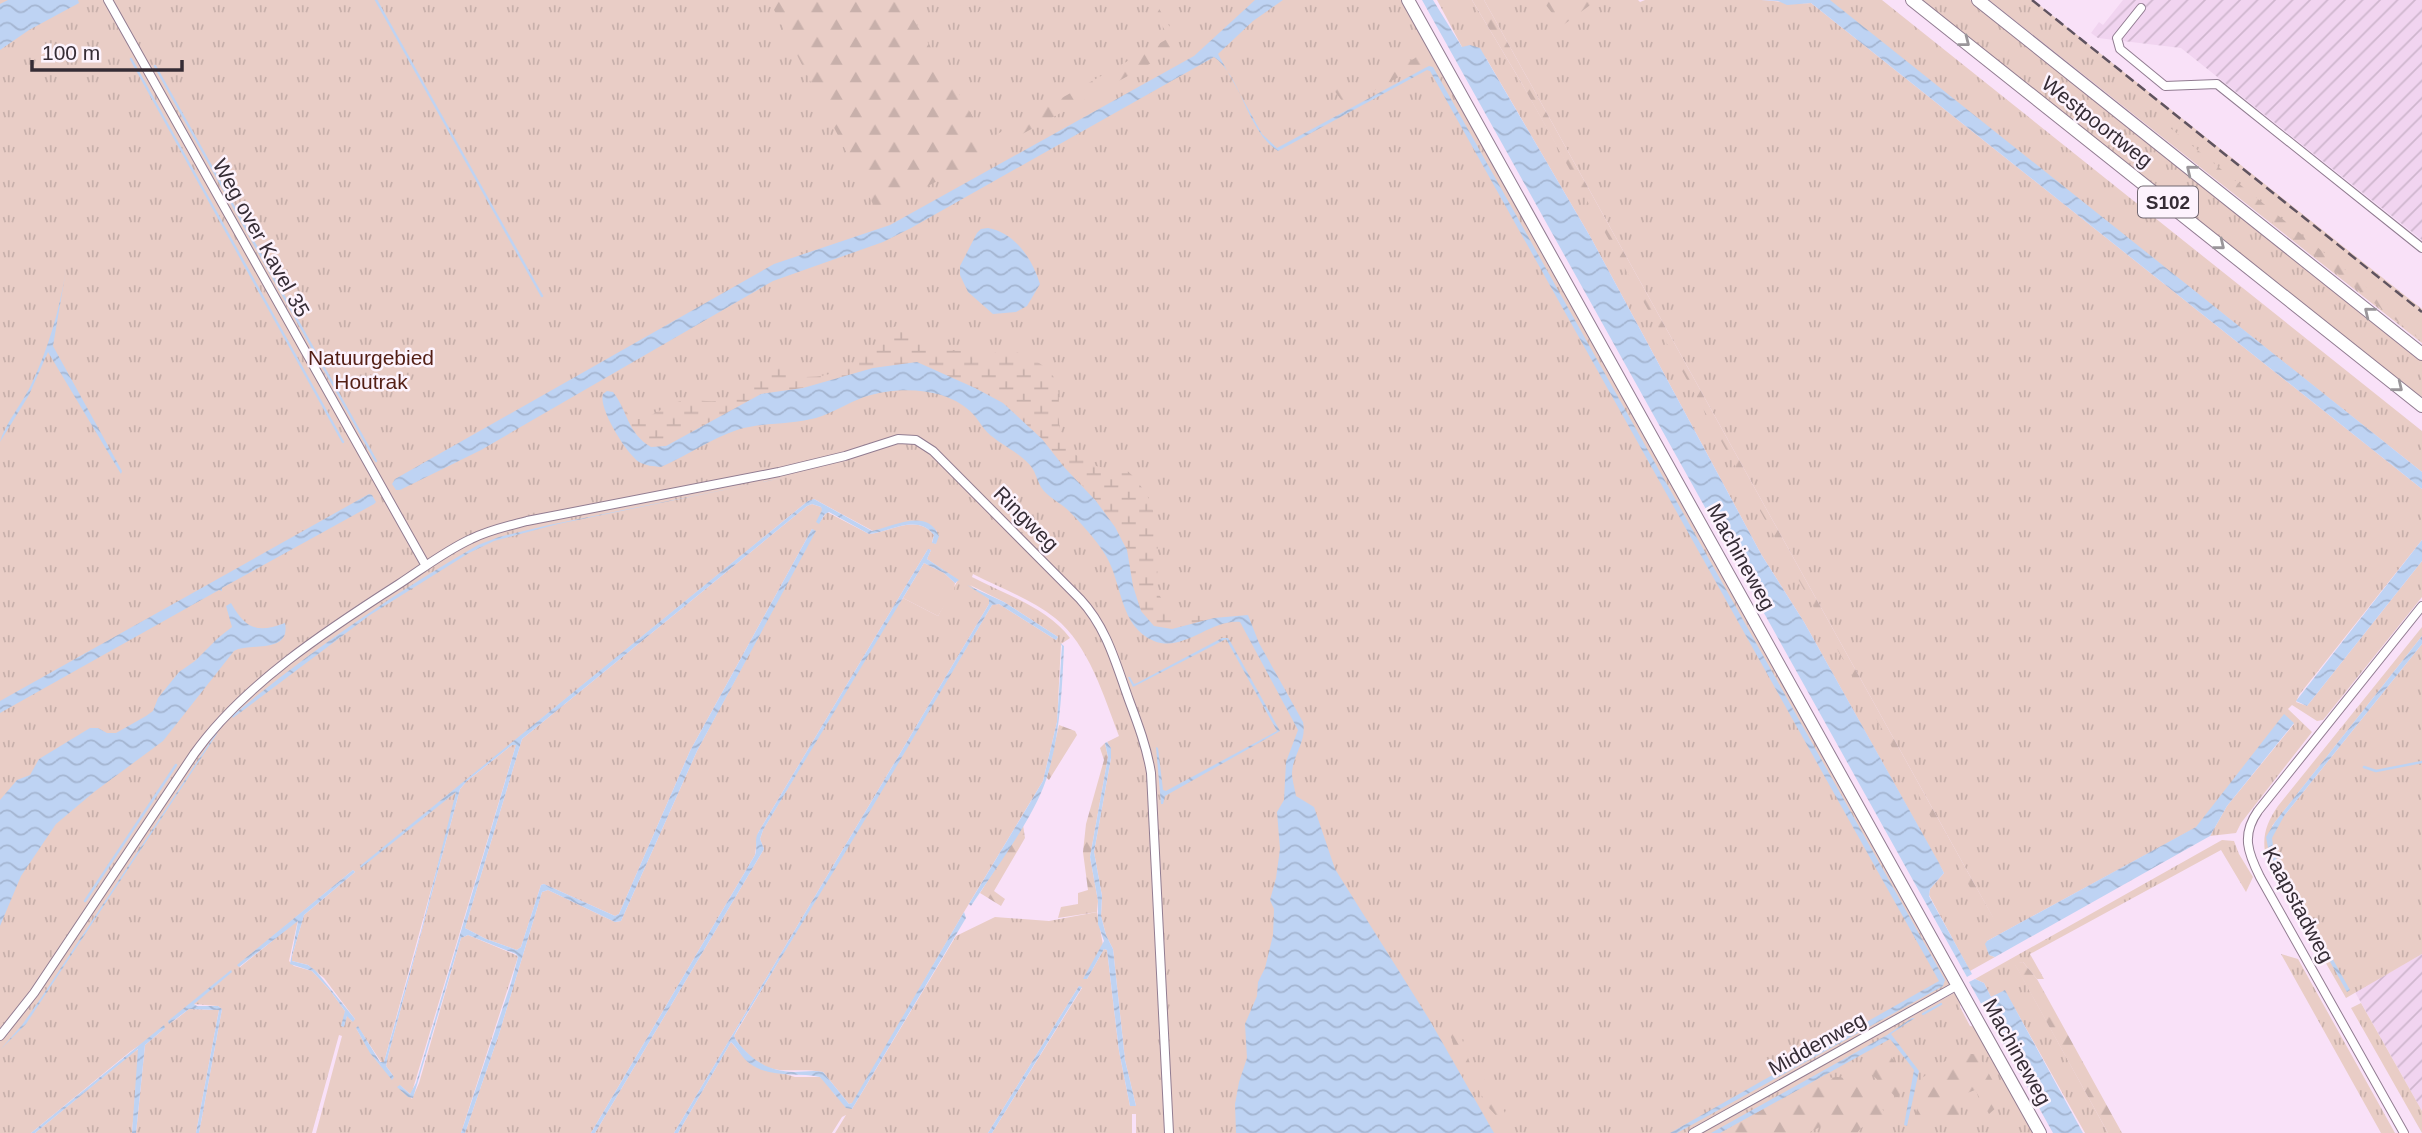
<svg xmlns="http://www.w3.org/2000/svg" width="2422" height="1133" font-family="Arial,sans-serif">
<defs>
<pattern id="industrial-furrows" width="10" height="10" patternUnits="userSpaceOnUse" patternTransform="scale(1.75)"><rect width="10" height="10" fill="#f1d4f0"/><path d="M-1 1l2-2M0 10L10 0M9 11l2-2" fill="none" stroke="#cfb6ce"/></pattern>
<pattern id="grass-tufts" width="24" height="20" patternUnits="userSpaceOnUse" patternTransform="scale(1.75)"><rect width="24" height="20" fill="#e9cdc6"/><path d="M3 7l-1-3M5 7V3M7 7l1-3M15 17l-1-3M17 17v-4M19 17l1-3" fill="none" stroke="#c8b0ab"/></pattern>
<pattern id="forest-firs" width="22" height="20" patternUnits="userSpaceOnUse" patternTransform="scale(1.75)"><rect width="22" height="20" fill="#e9cdc6"/><path d="M5 1l3.5 6h-7zM16 11l3.5 6h-7z" fill="#c8b0ab"/></pattern>
<pattern id="wetland-marsh" width="20" height="14" patternUnits="userSpaceOnUse" patternTransform="scale(1.75)"><rect width="20" height="14" fill="#e9cdc6"/><path d="M1 5h8M5 5V1M11 12h8M15 12V8" fill="none" stroke="#c8b0ab"/></pattern>
<pattern id="water-waves" width="16" height="10" patternUnits="userSpaceOnUse" patternTransform="scale(1.75)"><rect width="16" height="10" fill="#bed3f3"/><path d="M0 5q4-4 8 0t8 0" fill="none" stroke="#a4b5d1"/></pattern>
</defs>
<rect width="100%" height="100%" fill="#f9e1f8"/>
<path fill="url(#industrial-furrows)" d="M2123,0h299v240l-241,-192 -83,-10 -7,-5 8,-11 4,3z
M2422,954v157l-67,-119z"/>
<path fill="url(#grass-tufts)" fill-rule="evenodd" d="M0,0h1403l547,985 -263,148h-551v-19h-4v19h-140l90,-145 -3,-2 -91,147h-153l11,-18 -4,2 -10,16h-154l53,-91 18,21 46,14h25l6,4 9,14 17,14 104,-173 39,-19 54,4 48,-9 6,33 -19,33 3,1 17,-30 3,1 12,101 11,55h6l-11,-46 -12,-111 -7,-14 -5,-19 1,-20 -8,-44 17,-94v-10l-4,-6 12,-6c-15,-39 -30,-91 -64,-118 -24,-19 -55,-30 -82,-44l-1,3c33,17 75,31 98,61l-9,6 -4,78 -14,59 -79,131 -111,191 -4,1 -26,-32c-30,-6 -50,7 -75,-18 -6,-6 -11,-11 -14,-18l258,-431 7,-1 57,36 2,-3 -54,-35 -34,-17 19,14v5l-315,529h-79l169,-284 -4,-10 3,-9 121,-204 19,-28 35,18 20,-36 -31,-21 4,-9 -3,-1 -170,284 -3,22 -164,278h-126l34,-99 43,-142 6,-2 67,32 6,-1 76,-170 118,-220 -3,-2 -122,222 -71,163 -4,2 -71,-32 -3,1 -20,62 -4,3 -31,-11 -21,-11 57,-189 285,-233 5,-2 9,3 2,3 -4,13 8,-11 42,22c21,-2 48,-21 65,1l-2,7 4,2 1,-13 -21,-10 -43,10 -59,-32 -6,2 -448,366 96,-76 1,4 -73,267h-3l-23,-35 -2,1c11,19 20,37 38,49l-8,-11 2,-10 72,-267 7,-8 45,-36h4l-104,347 -2,2 -10,-9 12,14 7,-16 42,-145 7,-3 48,20 2,2 -57,176h-145l26,-97 -3,-1 -27,98h-113l23,-124 -4,-3 -25,-2 38,-34 -61,54 19,-15 30,1 -23,123h-60l9,-88 20,-17 -34,23 -100,82h-31zM353,870l2,2 -51,43 -12,41v5l16,4 16,13 31,41 -3,2 -5,-6 -3,11 1,-15 -16,-22 -17,-18 -18,-5 -5,-5 9,-41 -58,47 -2,-2z
M1437,0h35l49,82 475,841 -512,-923h154l2,2 5,-2h116c18,1 32,4 50,3l611,486v51l-123,155 -3,7 11,4 115,-145v36l-99,123 -6,1 -25,-16 -4,4 24,23 -71,91 -5,10 -26,3 17,-30 67,-82 -10,-9 -87,112 -210,114 2,14 6,2 -25,14 -41,-76 1,-6 14,-16 -140,-251 -43,-68 -170,-316 -105,-180 -24,-11z
M1828,0h54l540,431v41z
M1921,0h49l452,361v36l-24,-16z
M1989,0h44l389,309v34z
M2422,627v9l-150,190h4l146,-182v310l-76,44 -79,-137c-6,-22 -2,-36 11,-55z
M2222,840l12,1 5,13 14,23 -7,15 -25,-42 -191,104 14,25h-7l-14,-17 -8,2 93,169h-23l-80,-142 -14,6 -7,-14 -9,-4z
M2281,954l17,5 97,174h-14z
M1954,993l7,7 -1,7 10,19 6,1 59,106h-336z
M2361,1003l61,108v22l-71,-125z
M139,1049l-7,84h-97l100,-82z"/>
<path fill="url(#forest-firs)" d="M769,0h133l71,117 10,25 186,-104 -21,-38h6l21,36 -4,2 6,1 2,6 -13,10 -276,152 -8,7 -6,-4z
M1472,0h12l512,923 -5,2 -470,-843z
M1542,0h55l-35,26z
M1421,55l5,7 -80,44 -13,-17 10,-3 8,6z
M2158,118l264,214v9l-256,-204z
M1059,725l16,6 2,4 -28,45 -2,-2z
M1105,743l3,14 -18,100 8,44 -1,11 -39,6 3,-11 17,-3v-11l10,-3 -5,-38 3,-28 18,-64 -4,-12z
M1023,825l2,13 -31,53 11,8 -4,7 -21,-13z
M2023,962l14,17 85,154h-14l-94,-170z
M1432,1002l30,37 10,31 19,15 18,36 -5,3 -16,-17z
M1888,1053l19,24 -4,14 -6,7 -30,-28 1,-6c7,-7 11,-10 20,-11z
M1955,1054h23l26,47 -15,13 -14,-24 -13,5 -3,20 -13,10 -19,-7 -7,10 -7,-3 10,-41 -1,-6z
M1837,1077c29,1 37,22 54,44 -14,-2 -25,-1 -34,12h-7l-10,-9 -10,-2 -22,11h-88l94,-53z"/>
<path fill="url(#wetland-marsh)" d="M897,326c18,6 26,19 47,23 14,2 29,3 43,5 5,0 10,-2 15,-3 14,-1 29,5 40,14 29,20 9,47 21,73 7,16 25,27 41,30 6,1 12,-1 17,0 11,3 19,17 25,26 11,17 12,48 12,68 0,9 -2,19 -1,27 2,8 9,17 16,21 12,8 28,4 41,8l-42,11 -18,-3 -13,-15 -8,-25 -6,-36 -31,-49 -54,-62 -67,-51h-172l-42,6 -95,52 -17,3 -7,-3 -35,-55c13,2 17,18 24,28 17,3 33,-14 50,-18 16,-3 32,4 48,-3 14,-5 22,-18 35,-25 8,-5 17,-5 26,-7l16,11c31,0 47,-12 70,-33 7,-8 10,-15 21,-18z"/>
<path fill="#e9cdc6" d="M931,0h74l-8,3 -20,21 -5,-5 13,-14 -33,1z
M924,563l20,10 11,10 -1,7 -16,26 -35,-18z"/>
<path fill="url(#water-waves)" d="M8,0h70l1,3 -50,27 -29,20v-46z
M1255,0h28l-30,21 -35,33 44,80 15,14 148,-80 4,-2 4,1 512,913 -2,6 -266,147h-7l269,-152 -509,-910 -3,-1 -149,81c-32,-21 -36,-74 -64,-94l-303,171 -28,14 -110,39 -292,169 -81,40h-4l-4,-6 3,-5 379,-215 116,-39 304,-169z
M1422,0h11l29,47 8,-2 10,3 111,190 170,316 43,68 135,241 5,10 -14,16 -1,7 43,78 -5,3z
M1761,0h69l592,472v17l-611,-486 -24,2 -9,-4z
M988,228c27,5 44,30 52,56l-13,22 -11,6 -23,2 -25,-22 -8,-17v-9l17,-33 4,-4z
M66,270l-13,76 69,125 -1,3 -73,-122 -19,43 -29,47c5,-18 23,-40 31,-57 18,-38 28,-74 35,-115z
M917,362l58,26 28,15 39,36 22,28 32,34 19,26 12,23 6,36 8,25 13,15 18,3 42,-11 34,-3 11,28 44,79c4,20 -10,32 -11,51 0,7 3,16 4,23l18,11 21,62 94,150 65,114h-258l-1,-29 4,-22 8,-24 -2,-34 12,-28 1,-14 7,-14 8,-33 1,-26 -4,-9 6,-22 4,-29 -3,-37 7,-12 2,-38 12,-32 -58,-108c-30,-3 -56,31 -86,19 -35,-15 -31,-56 -48,-85 -7,-13 -26,-34 -37,-45 -8,-8 -22,-14 -28,-24 -4,-7 -6,-17 -12,-23 -12,-13 -30,-20 -42,-32 -6,-6 -10,-15 -17,-21 -26,-24 -73,-25 -106,-14 -16,6 -32,16 -48,21 -26,7 -53,4 -79,12 -27,9 -50,26 -76,37 -8,-1 -15,-1 -22,-5 -13,-9 -41,-54 -36,-68l4,-3 6,1c15,19 14,41 38,55l15,-1 95,-52 42,-6 70,-20z
M787,477l-229,47 -64,17 -25,12 -99,62 -137,103 -1,-2c77,-64 159,-121 246,-171l21,-8 50,-12z
M369,494l3,1 4,7 -2,2 -152,84v3l-3,-1 -219,123v-12z
M814,499l58,32c21,-4 55,-24 67,5l-3,8 -4,-1 2,-8c-17,-22 -44,-3 -65,-1l-40,-22 -4,2 -6,10 -3,-2 6,-12 -1,-3 -9,-3 -5,2 -285,233 -57,189 21,11 31,11 4,-3 20,-62 3,-1 71,32 4,-2 71,-163 122,-222 4,2 -119,220 -76,170 -6,1 -67,-32 -6,2 -43,142 -34,99h-4l50,-150 7,-26 -2,-3 -48,-19 -7,3 -48,160 -5,-1 -11,-10 3,-2 10,9 6,-11 100,-338h-4l-45,36 -7,8 -72,267 -2,10 8,11 -2,3 -22,-27 -14,-25 2,-2 22,36h4l36,-127 36,-143 -95,76 -1,-2 448,-365z
M2422,540v21l-115,145 -11,-5z
M928,549l3,1 -4,9 32,21 -4,3 -11,-10 -20,-10 -161,267 -3,9 4,10 -169,284h-4l164,-278c3,-8 -1,-15 3,-22z
M967,585l37,17 54,35 -2,3 -57,-36 -7,1 -135,228 -120,197 -3,6 2,4c16,21 32,31 58,32 10,0 19,-2 29,0l26,32 3,-1 112,-191 2,6 -114,191 -6,-1 -26,-31c-23,-5 -50,2 -71,-14 -7,-5 -12,-16 -18,-21l-53,91h-4l315,-529v-5z
M231,603c15,27 27,30 54,20 6,32 -36,19 -51,28l-71,90 -69,51 -38,32 -35,52 -21,50v-126l17,-20 13,-5 9,-16 51,-31h8l9,5h9l30,-17 7,-5 5,-13 21,-26 16,-11 23,-23 14,-11 -6,-21z
M2422,636v8l-138,172 -12,22 2,16 76,136 -3,2 -78,-139 -3,-16 9,-15z
M1222,638h6l2,3 50,90 -115,65 -2,8h-2l-5,-57 2,1 5,42 3,1 111,-60 -51,-92 -93,48 -5,-10h2l4,7 3,-1z
M1060,643l4,3c-2,46 -4,91 -18,134 -13,39 -52,91 -75,126l-2,-2 74,-123 14,-59 5,-76z
M2284,714l10,9 -67,83 -17,30 -215,121 -6,-2 -4,-11 2,-3 209,-114z
M216,733l1,1 -191,290 -26,26 22,-25 19,-27z
M1107,742l4,6v10l-17,94 8,44 -1,20 5,19 7,14 12,111 11,46h-6l-11,-55 -12,-101 -3,-1 -17,30h-4l21,-38 -6,-17v-23l-8,-44 18,-100 -3,-14z
M353,870l2,2 -51,43 -12,41v5l16,4 8,6 39,48 -2,3 -6,-6 -3,11 -3,-1 4,-15 -16,-22 -17,-18 -22,-7 8,-43 -59,46 -2,-2z
M231,970l1,2 -38,32 3,2h21l4,3 -23,124h-3l23,-123 -30,-1 -20,15 -1,-3z
M1975,979l9,4 7,14 14,-7 78,143h-30l-84,-151z
M1079,986l3,1 -90,146h-4z
M1912,1018h3l-24,16 28,37 -12,55 -3,-1 10,-55 -24,-31 -170,94h-9l176,-98z
M164,1025l1,3 -20,17 -9,88h-4l6,-84 -103,84h-4z"/>
<g fill="none" stroke-linecap="round" stroke-linejoin="round">
<path stroke="#bed3f3" stroke-width="2.5" d="M376,0l166,296
M131,59l212,383
M155,66l221,395
M2364,767l12,4 46,-9
M85,901l91,-136
M1923,1014l18,-10"/>
<defs>
<path id="street" d="M108,0l318,566
M2141,8l-24,30 3,11 45,37 52,-2 205,164
M0,1036l34,-43 160,-239c49,-69 133,-124 205,-170 23,-15 46,-33 72,-45 18,-9 37,-13 56,-18l252,-49 66,-16 53,-17 18,1 17,11 147,148c27,29 36,65 49,101 9,24 18,48 22,73l18,360
M1693,1133l265,-148
M2404,1133l-144,-256c-12,-24 -19,-42 -2,-66l164,-205"/>
<path id="secondary" d="M1408,0l632,1133"/>
<path id="primary" d="M1912,0l510,406
M1978,0l444,354"/>
</defs>
<use href="#street" stroke="#917c91" stroke-width="10"/>
<use href="#secondary" stroke="#917c91" stroke-width="14"/>
<use href="#primary" stroke="#917c91" stroke-width="14"/>
<use href="#street" stroke="#fff" stroke-width="8"/>
<use href="#secondary" stroke="#fff" stroke-width="12"/>
<use href="#primary" stroke="#fff" stroke-width="12"/>
<path stroke="#5f535f" stroke-width="2.5" stroke-dasharray="10 5" stroke-linecap="butt" d="M2032,0l390,312"/>
</g>
<defs><path id="oneway-chevron" d="M-2-3.5L2.5 0L-2 3.5" fill="none" stroke-width="1.6" stroke-linecap="round" stroke-linejoin="round" transform="scale(1.75)"/></defs>
<g stroke="#9a969a">
<use href="#oneway-chevron" transform="translate(1965 42) rotate(38)"/>
<use href="#oneway-chevron" transform="translate(2191 170) rotate(-141)"/>
<use href="#oneway-chevron" transform="translate(2220 245) rotate(39)"/>
<use href="#oneway-chevron" transform="translate(2369 312) rotate(-141)"/>
<use href="#oneway-chevron" transform="translate(2398 387) rotate(39)"/>
</g>
<g text-anchor="middle" stroke-width="5" stroke-linejoin="round" paint-order="stroke">
<rect fill="#fdf3fd" stroke="#716871" stroke-width="2" x="2138" y="186.5" width="60" height="31" rx="5"/>
<g font-size="19" font-weight="bold" fill="#352c35">
<text x="2168" y="209">S102</text>
</g>
<g font-size="21" fill="#352c35" stroke="#fdf3fd">
<text transform="translate(2097 122) rotate(38)" y="7">Westpoortweg</text>
<text transform="translate(261 238) rotate(61)" y="7">Weg over Kavel 35</text>
<text transform="translate(1026 519) rotate(45)" y="7">Ringweg</text>
<text transform="translate(1741 557) rotate(61)" y="7">Machineweg</text>
<text transform="translate(2298 905) rotate(62)" y="7">Kaapstadweg</text>
<text transform="translate(1817 1044) rotate(-29)" y="7">Middenweg</text>
<text transform="translate(2017 1052) rotate(61)" y="7">Machineweg</text>
</g>
<g font-size="21" fill="#531f15" stroke="#fdf3fd">
<text x="371" y="365">Natuurgebied<tspan x="371" dy="24">Houtrak</tspan></text>
</g>
</g>
<path d="M32 60v10h150v-10" fill="none" stroke="#352c35" stroke-width="3.5"/>
<text x="42" y="60" font-size="21" fill="#352c35" stroke="#fdf3fd" stroke-width="5" paint-order="stroke">100 m</text>
</svg>
